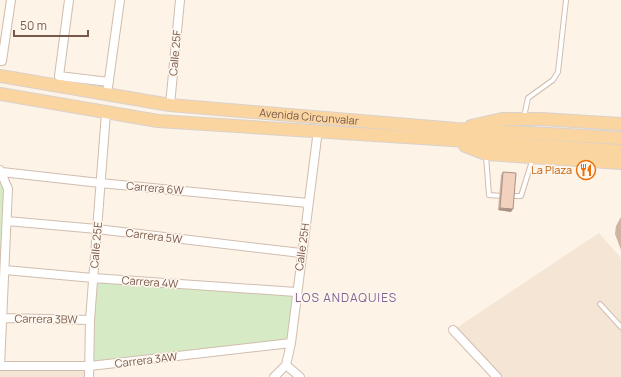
<svg xmlns="http://www.w3.org/2000/svg" width="621" height="377" font-family="Manrope,sans-serif">
<rect width="100%" height="100%" fill="#fdf3e7"/>
<path fill="#f4e5d5" d="M599,233l22,25v119h-121l-45,-48z
M88,364l-1,13h-87v-11z"/>
<path fill="#d6ebc5" d="M0,170l8,19 -8,181z
M94,278l202,14 -7,50 -201,22z"/>
<g fill="none" stroke-linecap="round" stroke-linejoin="round">
<defs>
<path id="lane" d="M524,117l4,-19 25,-18 5,-8 8,-72
M486,156l3,39 14,1
M510,196h11l12,-38
M600,304l21,23"/>
<path id="street" d="M69,0l-10,76 50,6
M0,61h2l9,-61
M107,94l13,-94
M170,105l10,-105
M0,170l8,19 -8,177h90l201,-23
M2,172l98,11 208,20
M7,221l90,8 204,24
M5,270l88,8 203,14
M2,318l88,2
M453,330l44,47
M286,365l5,-22 27,-213
M286,365l14,12
M89,377l1,-57 16,-207
M274,377l12,-12"/>
<g id="primary">
<path id="s1" d="M0,76l170,29 286,24 165,9"/>
<path d="M0,94l158,27 463,30"/>
<path d="M471,126l31,-7h39l80,5"/>
<path d="M465,146l21,8 135,9"/>
</g>
</defs>
<use href="#lane" stroke="#d1bdaf" stroke-width="6"/>
<use href="#street" stroke="#d1bdaf" stroke-width="10"/>
<use href="#primary" stroke="#d9d1cd" stroke-width="14"/>
<use href="#lane" stroke="#fff" stroke-width="4"/>
<use href="#street" stroke="#fff" stroke-width="8"/>
<use href="#primary" stroke="#fbd5a0" stroke-width="12"/>
</g>
<path fill="#d0b4a3" d="M503,172l8,40 -13,-2 3,-35z
M621,217v33l-6,-16 1,-8z"/>
<path fill="#a99285" d="M500,208l13,1 -2,3 -13,-2z"/>
<path fill="#f2d1be" stroke="#a99285" d="M503,172l13,1 -3,36 -13,-1z"/>
<defs>
<symbol id="restaurant-ring" viewBox="-11 -11 22 22"><circle r="9.5" fill="#fff7ee" stroke="#e8710a" stroke-width="1.5"/><path d="M-5-6h1v4h1v-4h1v4h1v-4h1v5L-1.5 .5V6h-2V.5L-5-1ZM5-6V6H3V1.5H1.5Q1.5-4 5-6Z" fill="#e8710a"/></symbol>
</defs>
<g fill-rule="evenodd">
<use href="#restaurant-ring" x="575" y="159" width="22" height="22"/>
</g>
<g text-anchor="middle" stroke-width="3" stroke-linejoin="round" paint-order="stroke">
<g font-size="11" fill="#77594b" stroke="#fff7ee">
<text transform="translate(175 53) rotate(-85)" y="4">Calle 25F</text>
<text dy="4" stroke="none"><textPath href="#s1" startOffset="312">Avenida Circunvalar</textPath></text>
<text transform="translate(155 188) rotate(5)" y="4">Carrera 6W</text>
<text transform="translate(154 236) rotate(7)" y="4">Carrera 5W</text>
<text transform="translate(96 245) rotate(-85)" y="4">Calle 25E</text>
<text transform="translate(302 247) rotate(-82)" y="4">Calle 25H</text>
<text transform="translate(150 282) rotate(4)" y="4">Carrera 4W</text>
<text transform="translate(46 319) rotate(1)" y="4">Carrera 3BW</text>
<text transform="translate(146 360) rotate(-7)" y="4">Carrera 3AW</text>
</g>
<g font-size="11" fill="#c56008" stroke="#fff7ee" text-anchor="end">
<text x="572" y="174">La Plaza</text>
</g>
<g font-size="12" letter-spacing="1" fill="#806393" stroke="#fff7ee">
<text x="346" y="302">LOS ANDAQUIES</text>
</g>
</g>
<path d="M14 30v6h74v-6" fill="none" stroke="#77594b" stroke-width="2"/>
<text x="20" y="30" font-size="12" fill="#77594b" stroke="#fff7ee" stroke-width="3" paint-order="stroke">50 m</text>
</svg>
